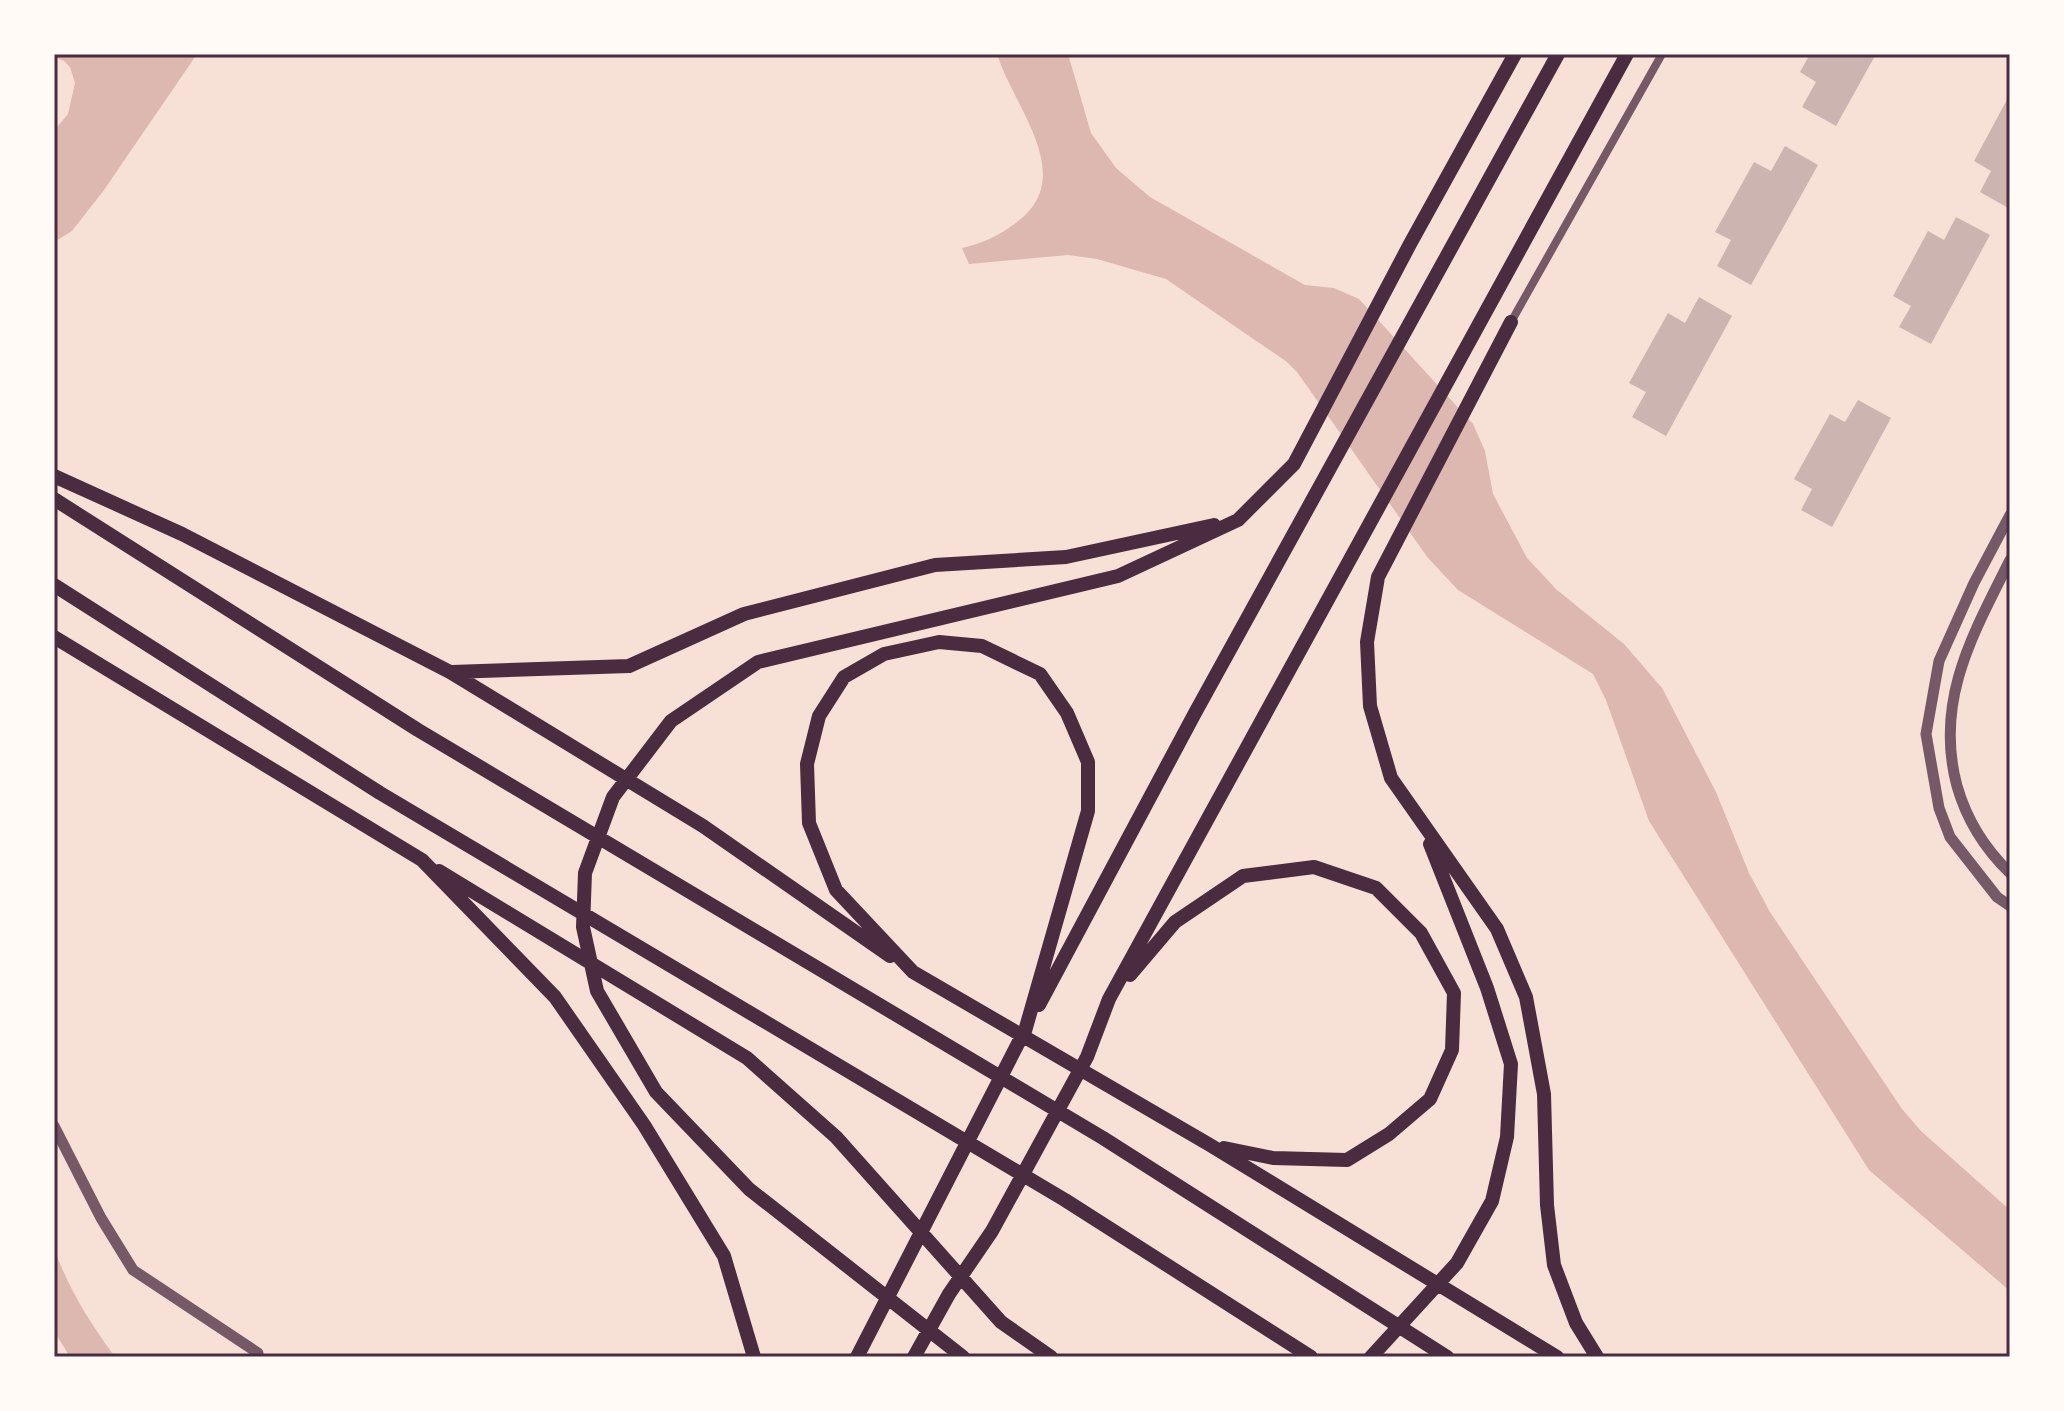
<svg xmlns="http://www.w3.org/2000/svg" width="2064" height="1411" font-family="Manrope,sans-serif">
<rect width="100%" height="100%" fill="#f7e1d7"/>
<path fill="#dcb8b0" d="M54,54h143l-93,136 -32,41 -18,11v-111l14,-17 7,-31 -5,-16 -6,-6 -10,-4z
M997,54h71l23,79 25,35 34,29 155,88 29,3 25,11 114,125 12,27 8,43 34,64 30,32 67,54 38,44 54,104 33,81 21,39 132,197 19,22 89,79v81l-141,-121 -220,-349 -43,-121 -13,-26 -135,-84 -30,-32 -131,-186 -10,-10 -121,-83 -69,-20 -29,-4 -99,9 -7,-16c19,-4 36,-12 51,-23 68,-46 1,-116 -16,-171z
M54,1248c14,40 36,75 61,109h-45l-16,-26z"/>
<path fill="#ccb4b1" d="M1810,54h66l-40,72 -34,-19 14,-25 -16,-10z
M2010,94v115l-30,-17 11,-21 -17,-10z
M1785,146l33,19 -67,120 -34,-19 14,-26 -16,-8 39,-70 17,9z
M1956,217l34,18 -59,109 -32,-17 12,-21 -18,-10 35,-65 16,9z
M1699,297l33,19 -66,120 -34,-19 14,-25 -17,-9 39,-70 17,10z
M1858,400l33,18 -59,109 -31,-17 11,-21 -18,-10 36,-65 15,8z"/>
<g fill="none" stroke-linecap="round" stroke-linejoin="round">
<path stroke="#755966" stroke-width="8" d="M1511,322l151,-268"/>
<path stroke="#755966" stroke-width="11" d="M2010,515l-36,68 -35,78 -13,73 13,74 11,29 47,60 13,9
M2010,560c-37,74 -76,141 -53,226 10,35 27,62 53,87
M54,1126l47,92 32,52 125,83"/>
<path stroke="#4a2c40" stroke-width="14" d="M1511,322l-133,255 -11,65 3,64 21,72 106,151 29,68 18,97 3,111 7,60 22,58 21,34
M54,476l128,58 268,138 253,154 187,130
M54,499l364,231 685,408 344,219
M54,585l326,208 685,407 246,157
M54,637l368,223 133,137 89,128 80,131 30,101
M452,672l177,-6 115,-52 191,-49 131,-8 148,-32
M439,871l308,187 89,79 165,185 50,35
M1130,975l45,-53 68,-46 71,-9 62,21 45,45 33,60 -2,57 -22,49 -41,35 -42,26 -74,-2 -49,-10
M1039,1005l156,-292 363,-659
M1025,1031l63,-220v-49l-21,-49 -27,-39 -58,-28 -43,-4 -55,12 -40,23 -25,39 -12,48 2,59 27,67 77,82 297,173 347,212
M857,1357l168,-327
M914,1357l35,-63 43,-63 95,-174 22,-58 518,-945
M963,1357l-214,-168 -93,-97 -59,-101 -14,-64 2,-54 28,-76 58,-76 87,-59 360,-86 120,-56 56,-56 116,-220 105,-190
M1371,1357l86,-94 35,-62 15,-64 4,-73 -24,-76 -57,-144"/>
</g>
<rect width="2064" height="1411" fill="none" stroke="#fffaf5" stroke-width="112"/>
<rect x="56" y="56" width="1952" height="1299" fill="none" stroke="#4a2c40" stroke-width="3"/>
</svg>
